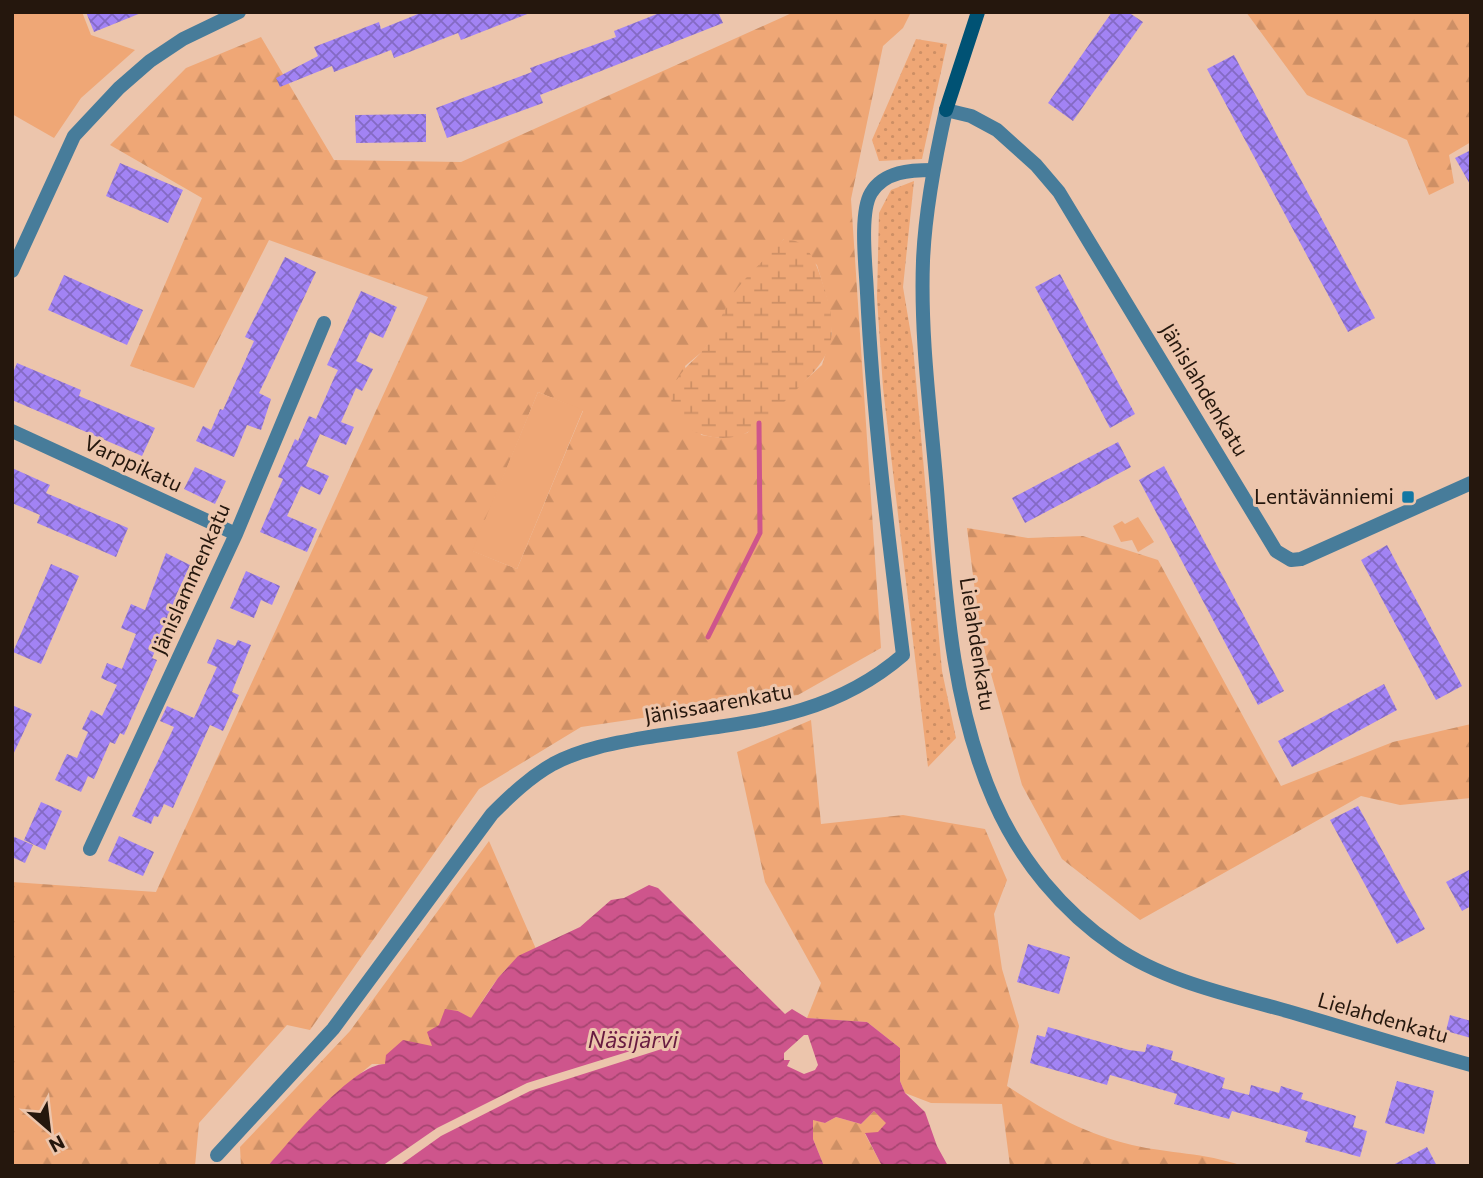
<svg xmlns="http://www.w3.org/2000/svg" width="1483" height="1178" font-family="Commissioner,sans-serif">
<defs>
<pattern id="grass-dots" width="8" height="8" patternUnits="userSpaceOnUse" patternTransform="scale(1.75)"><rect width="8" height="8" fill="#efa776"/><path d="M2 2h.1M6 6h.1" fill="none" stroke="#cd8f65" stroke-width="1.8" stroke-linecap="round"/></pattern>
<pattern id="forest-firs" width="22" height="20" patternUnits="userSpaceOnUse" patternTransform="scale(1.75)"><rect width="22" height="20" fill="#efa776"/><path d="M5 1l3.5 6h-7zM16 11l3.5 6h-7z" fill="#cd8f65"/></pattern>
<pattern id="wetland-marsh" width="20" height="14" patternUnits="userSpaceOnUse" patternTransform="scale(1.75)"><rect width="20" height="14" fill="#efa776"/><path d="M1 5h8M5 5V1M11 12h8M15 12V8" fill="none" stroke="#cd8f65"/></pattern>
<pattern id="water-waves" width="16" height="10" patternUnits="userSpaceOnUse" patternTransform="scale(1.75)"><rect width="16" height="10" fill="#ce558c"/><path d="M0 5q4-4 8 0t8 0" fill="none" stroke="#a74571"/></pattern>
<pattern id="building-cross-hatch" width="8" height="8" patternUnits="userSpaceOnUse" patternTransform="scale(1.75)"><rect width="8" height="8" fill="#a283f4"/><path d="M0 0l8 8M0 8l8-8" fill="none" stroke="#846ac4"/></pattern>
</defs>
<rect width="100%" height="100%" fill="#ecc5ac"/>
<path fill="url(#grass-dots)" d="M916,39l31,5 -25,115 -43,2 -7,-21z
M914,181l-11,106 10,60 29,324 14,67 -28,29 -45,-379 -6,-90 2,-85 12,-23z"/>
<path fill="url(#forest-firs)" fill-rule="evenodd" d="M794,12h117l-8,16 -20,18 -32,153 30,449 -83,47 -217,32 -102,62 -169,241 -23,-5 -88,98 -4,43h-183v-284l144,10 272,-595 -159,-57 -75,148 -64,-22 72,-168 -92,-53 76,-77 75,-31 73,123 127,2zM784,239l33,26 10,34 5,34 -10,32 -75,68 -26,5 -20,-3 -16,-69 18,-15zM538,392l45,19 -66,158 -44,-18z
M1246,12h225v130l-22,13 5,28 -25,12 -22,-55 -100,-45z
M967,528l61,10 55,-2 75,24 123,226 112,-44 78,-18v74l-71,7 -39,-9 -221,124 -78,-61 -40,-74 -41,-147z
M811,720l10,104 82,-9 82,14 22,51 -13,34 8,55 17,57 -12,60c42,27 75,47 125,59 39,9 70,7 111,21h-233l-8,-62 -71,-1 -26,-10 -5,-12v-33l-33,-26 -60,-4 14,-35 -56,-101 -28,-130z
M489,841l47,108c-32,12 -47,42 -65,70l-13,-8 -25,36 -48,17h-13l-45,37 -59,65h-27l-1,-19 110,-116z
M874,1111l13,12 -9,10 -13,1 17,32h-58l-11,-27 -1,-20 13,4 11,-6 25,7z"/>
<path fill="url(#wetland-marsh)" d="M784,239c26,0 33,27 40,48 18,58 5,71 -36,111 -11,11 -25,26 -40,34 -30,17 -90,-4 -74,-46 7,-17 19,-24 30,-37 12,-15 17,-35 27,-51 13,-22 37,-40 53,-59z"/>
<path fill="#efa776" d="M12,12h70l9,23 44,15 -54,48 -27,40 -42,-24z
M538,392l45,18 -66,159 -45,-18z
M1138,517l16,25 -16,10 -6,-12 -11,2 -8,-16 9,-5 3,3z"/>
<path fill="url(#water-waves)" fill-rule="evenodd" d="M649,885l9,3 127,126 7,-5 15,9 60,4 33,26v33l5,12 20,19 12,34 11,20h-66l-17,-33 13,-1 8,-9 -12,-12 -13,13 -25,-7 -11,6 -12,-3v19l11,27h-556c23,-26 85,-102 117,-102l1,-9 17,-15 29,6 -5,-14 12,-7 6,-16 13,2 13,7 27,-40 20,-22 62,-29 31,-27 13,-2zM804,1035h4l10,30 -3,5 -11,4 -17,-8 3,-6h-6v-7z"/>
<path fill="#ecc5ac" d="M666,1040l2,7 -138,44 -89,45 -42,30h-17l55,-38 90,-45z"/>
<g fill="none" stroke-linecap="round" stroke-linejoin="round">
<path stroke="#ce558c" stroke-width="5" d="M708,637l52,-104 -1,-110"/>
</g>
<path fill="url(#building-cross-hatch)" d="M86,12h55v1l-47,19z
M423,12l107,1 -69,27 -3,-7 -64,25 -3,-8 -57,22 -2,-6 -52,21 -4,-9 42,-22 -4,-9 65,-25 2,7z
M662,12h56l5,11 -183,72 3,8 -96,35 -11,-30 96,-36 -2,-4 86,-31 -2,-6z
M1112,12h16l15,10 -70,99 -25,-18z
M1234,55l141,263 -27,14 -141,-263z
M426,114v28l-70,1 -1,-28z
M1471,150v36l-16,-28z
M120,163l63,27 -15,33 -62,-27z
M285,257l31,15 -57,121 12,6 -10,31 -14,-5 -13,32 -38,-16 7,-15 8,4 9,-21 3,1 31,-69 -9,-4z
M1060,274l75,140 -25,14 -75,-141z
M64,275l79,35 -16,35 -79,-35z
M361,291l36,16 -14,31 -13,-6 -14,29 17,8 -11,22 -6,-3 -15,34 13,5 -8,18 -26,-11 -14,32 23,10 -9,19 -19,-9 -14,30 30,13 -10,23 -47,-20 23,-53 -5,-2 17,-38 3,2 11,-25 7,3 18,-41 4,-8 -11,-5z
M17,363l64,27 -2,6 76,32 -13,28 -130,-56v-25z
M1118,442l13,25 -106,56 -13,-25z
M1164,466l120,225 -26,14 -119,-225z
M195,467l31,14 -11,23 -31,-15z
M12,468l38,17 -4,8 82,35 -12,29 -79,-34 3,-8 -28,-12z
M1387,545l75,141 -26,14 -75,-140z
M166,553l24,12 -15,33 9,4 -12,29 -7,-3 -13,30 5,2 -33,75 -4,-2 -5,11 -5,-2 -16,37 -6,-3 -7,16 -26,-12 12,-26 10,4 11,-26 -6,-3 9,-19 11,6 15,-31 -16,-7 6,-15 15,6 14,-35 -15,-6 10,-24 14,6z
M51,564l28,12 -38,88 -28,-12z
M246,571l34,15 -8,19 -11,-5 -7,18 -24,-10z
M217,639l18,7 3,-6 13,5 -19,47 7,3 -16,36 -13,-6 -37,83 -9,-4 -6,13 -4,-1 -3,8 -19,-8 42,-89 -14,-6 7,-15 27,12 23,-51 -10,-4z
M1384,684l13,26 -105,57 -14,-26z
M12,705l20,9 -20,43z
M41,802l21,9 -17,39 -21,-10z
M1358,806l67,123 -28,15 -67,-124z
M12,836l21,9 -8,18 -13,-6z
M119,836l35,16 -11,24 -35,-15z
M1471,869v37l-9,5 -16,-29z
M1028,944l42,13 -11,37 -42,-12z
M1450,1015l21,6v17l-25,-7z
M1048,1027l81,23 16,2 2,-8 26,7 -2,9 54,18 -3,10 27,7 2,-10 28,8 2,-7 22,7 -2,6 55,17 -3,11 14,4 -7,26 -55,-15 3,-10 -76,-21 -3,8 -55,-15 3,-10 -67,-19 -3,10 -77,-22 7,-28 8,2z
M1397,1081l37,10 -10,43 -39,-11z
M1427,1147l10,19h-46z"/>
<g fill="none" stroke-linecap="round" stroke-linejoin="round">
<path stroke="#477c9a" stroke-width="14" d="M946,110l25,6 26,14 39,35 23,27 217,359 15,9 10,-1 170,-76
M12,431l224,103
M90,849l146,-315 88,-211
M217,1155l116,-126 159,-215c19,-19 38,-37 61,-50 32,-17 68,-22 102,-28 92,-14 174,-17 248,-81 -15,-120 -30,-240 -36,-362 -1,-24 -8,-80 4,-100 13,-22 40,-23 62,-23"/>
<path stroke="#477c9a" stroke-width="14" d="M946,110c-11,49 -21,100 -23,151 -3,80 9,161 15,241 8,101 15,206 56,299 26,59 68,110 121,146 49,34 115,48 172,64 62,18 122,37 184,54
M12,271l62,-135 45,-48 31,-27 33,-22 56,-27"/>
<path stroke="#005274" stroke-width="14" d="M946,110l32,-98"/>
</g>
<rect fill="#1377a3" stroke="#ecc5ac" stroke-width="2.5" x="1401" y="490" width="14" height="14" rx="3.5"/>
<g text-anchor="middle" stroke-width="6" stroke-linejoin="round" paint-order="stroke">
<g font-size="21" fill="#25170d" stroke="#ecc5ac">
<text transform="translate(1204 390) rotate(59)" y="7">Jänislahdenkatu</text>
<text transform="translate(133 464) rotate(25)" y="7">Varppikatu</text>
<text transform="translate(191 579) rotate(-66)" y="7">Jänislammenkatu</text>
<text transform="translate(977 644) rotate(81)" y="7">Lielahdenkatu</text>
<text transform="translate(718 704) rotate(-10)" y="7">Jänissaarenkatu</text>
<text transform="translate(1383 1018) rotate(16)" y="7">Lielahdenkatu</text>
</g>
<g font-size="21" fill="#25170d" stroke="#ecc5ac" text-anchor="end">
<text x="1394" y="504">Lentävänniemi</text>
</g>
<g font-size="23" font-style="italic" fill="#681b40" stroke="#ecc5ac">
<text x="633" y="1048">Näsijärvi</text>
</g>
</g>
<rect width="1483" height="1178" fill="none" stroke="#25170d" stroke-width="28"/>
<g transform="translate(49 1129) rotate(152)" stroke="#ecc5ac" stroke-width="5" paint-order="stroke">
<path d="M0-5L12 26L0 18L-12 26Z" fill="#25170d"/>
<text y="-10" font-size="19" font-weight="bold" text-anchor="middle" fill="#25170d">N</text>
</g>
</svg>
